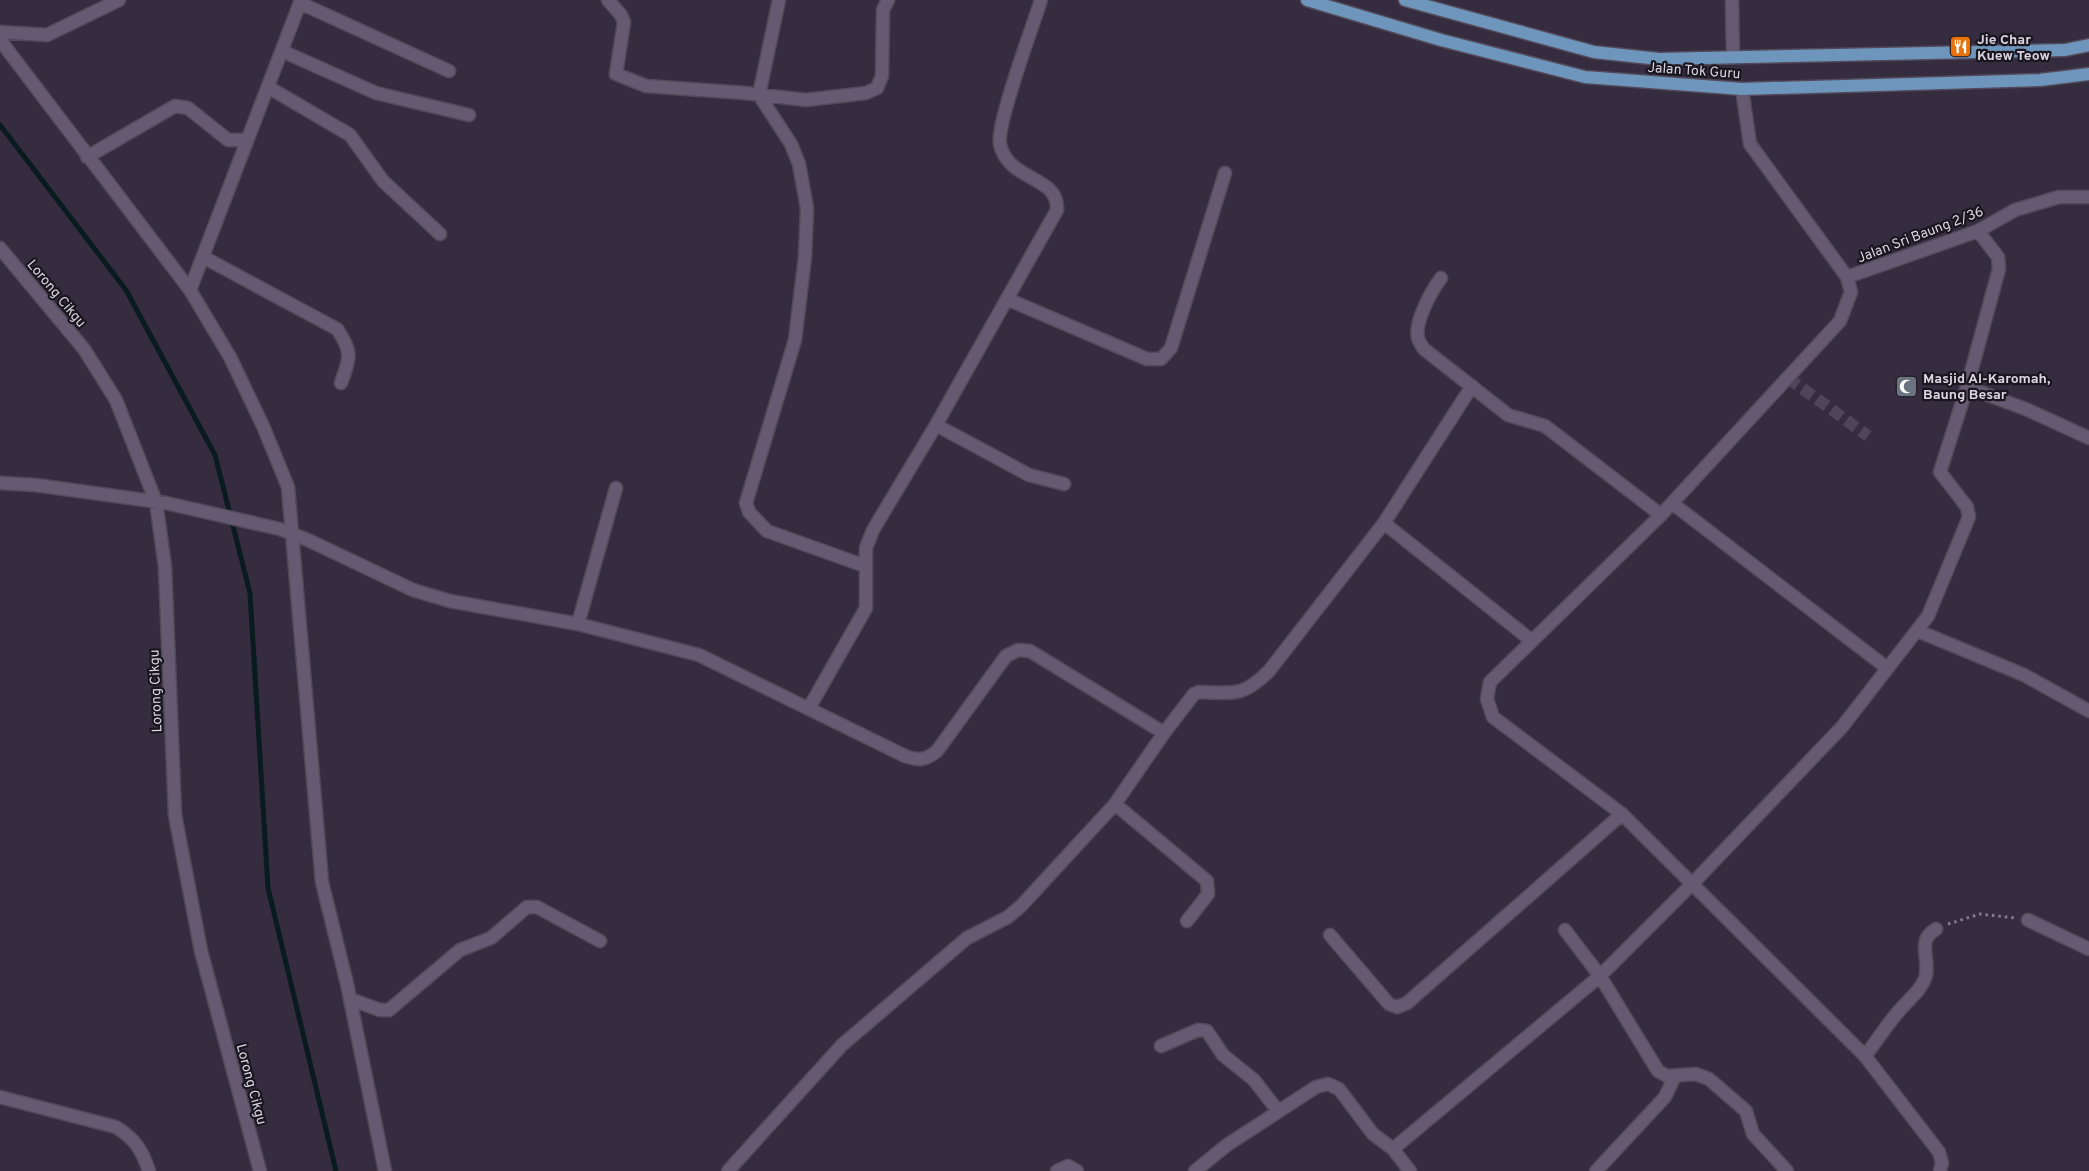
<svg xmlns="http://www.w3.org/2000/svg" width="2089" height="1171" font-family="Overpass,sans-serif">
<rect width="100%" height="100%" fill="#352c40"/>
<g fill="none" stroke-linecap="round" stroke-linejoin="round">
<path stroke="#091b1f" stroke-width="5" d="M0,125l126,165 89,165 35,138 18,295 68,283"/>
<path stroke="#4e4558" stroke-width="12" stroke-dasharray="12 6" stroke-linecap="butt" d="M1788,378l80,58"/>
<defs>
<path id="minor" d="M608,0l13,15 3,7 -8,52 30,12 99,7 61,7 60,-7 11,-5 5,-12 1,-66 5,-10
M779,0l-20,95 32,49 8,20 8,44 -2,49 -10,83 -49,163 3,9 18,19 98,35
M1732,0l1,57
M300,3l149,68
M0,32l47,3 72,-35
M0,40l190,250 40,67 33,69 25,61 34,395 25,102 38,187
M282,51l94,42 93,22
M268,87l82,48 33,46 57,53
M87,157l88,-51 13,2 40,32h19
M0,248l84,101 32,51 40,102 9,65 10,248 26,136 59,220
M203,257l134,72c16,23 13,29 4,54
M1847,277l131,-46 37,-21 44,-13h30
M1441,278c-9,12 -27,44 -23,60 1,4 4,8 6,11l84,66 37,11 116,89 179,-194 11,-29 -4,-15 -97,-133 -8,-55
M190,290l111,-290
M1007,299l140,60h14l10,-11 54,-175
M1967,387l61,23 61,28
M936,425l93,50 35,9
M0,483l35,2 131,18 114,26 28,11 105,50 37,11 128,23 121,31 206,101c14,5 21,4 32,-5l69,-95 12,-6 12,1 134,82
M1672,503l215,165
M1661,515l-171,167 -3,17 6,18 129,97 243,242 74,96 3,11 -2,8
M1384,523l148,118
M578,624l38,-136
M1918,631l106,44 65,36
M809,708l57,-100v-60l7,-18 63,-105 121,-215c2,-35 -49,-28 -57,-66 -4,-20 33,-118 41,-144
M1115,804l92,77 1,13 -21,27
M2028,920l61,29
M1330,935l59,69 8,3 10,-4 215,-189
M350,999l30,11h9l71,-60 31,-12 36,-31h10l63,34
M1161,1046l37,-16 9,1 16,24 31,25 24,31
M1865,1056c11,-14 21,-30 33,-44 9,-11 25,-23 28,-37 3,-18 -9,-35 10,-46
M0,1097l116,30c19,12 26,23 33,44
M1393,1149l207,-173 -35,-46
M728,1171l114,-126 125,-107 41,-21 13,-11 94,-102 49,-71 30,-39 5,-2c35,1 44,5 70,-21l115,-148 88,-137
M1057,1171l11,-5 9,5
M1195,1171l32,-26 89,-58 12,-3 11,5 34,45 20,15 17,22
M1596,1171l69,-74 10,-21
M1787,1171l-34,-37 -7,-23 -37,-32 -13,-5 -29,2 -9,-5 -58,-95 92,-92 150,-157 86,-111 41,-99 -2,-10 -27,-35 27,-85 32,-118 -1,-12 -20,-26"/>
<path id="major" d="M1307,0l134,40 144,37 157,12 298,-9 49,-6
M1405,0l189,52 65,7 406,-9 24,-5"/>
</defs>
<use href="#minor" stroke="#524a5a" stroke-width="15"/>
<use href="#major" stroke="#524a5a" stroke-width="15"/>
<path stroke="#847d8e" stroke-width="3" stroke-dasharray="2.5 4" stroke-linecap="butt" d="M1948,924l32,-10 35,4"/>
<use href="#minor" stroke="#655a71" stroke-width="12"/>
<use href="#major" stroke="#6e95bb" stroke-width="12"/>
</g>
<defs>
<symbol id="restaurant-square" viewBox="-11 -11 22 22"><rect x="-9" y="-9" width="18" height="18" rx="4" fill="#e8710a" stroke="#1a161f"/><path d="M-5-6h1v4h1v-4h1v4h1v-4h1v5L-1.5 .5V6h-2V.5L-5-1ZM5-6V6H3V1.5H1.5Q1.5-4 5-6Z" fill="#fff"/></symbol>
<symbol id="mosque-square" viewBox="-11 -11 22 22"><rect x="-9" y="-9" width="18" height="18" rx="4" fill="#6b7280" stroke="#1a161f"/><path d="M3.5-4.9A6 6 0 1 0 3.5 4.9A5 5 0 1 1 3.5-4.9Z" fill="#fff"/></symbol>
</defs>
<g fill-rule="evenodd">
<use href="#restaurant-square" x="1948" y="34" width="25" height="25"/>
<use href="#mosque-square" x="1894" y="374" width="25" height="25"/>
</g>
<g text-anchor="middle" stroke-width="4.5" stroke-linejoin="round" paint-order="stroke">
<g font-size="14" font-weight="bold" fill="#d9d4e1" stroke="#1a161f" text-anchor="start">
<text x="1977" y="44">Jie Char<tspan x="1977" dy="16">Kuew Teow</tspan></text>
<text x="1923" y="383">Masjid Al-Karomah,<tspan x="1923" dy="16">Baung Besar</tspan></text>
</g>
<g font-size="14" fill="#d9d4e1" stroke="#1a161f">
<text transform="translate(1694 70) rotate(4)" y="5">Jalan Tok Guru</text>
<text transform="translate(1920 234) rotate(-21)" y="5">Jalan Sri Baung 2/36</text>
<text transform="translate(57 293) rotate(50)" y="5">Lorong Cikgu</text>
<text transform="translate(155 691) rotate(-92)" y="5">Lorong Cikgu</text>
<text transform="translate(252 1084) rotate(75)" y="5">Lorong Cikgu</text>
</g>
</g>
</svg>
